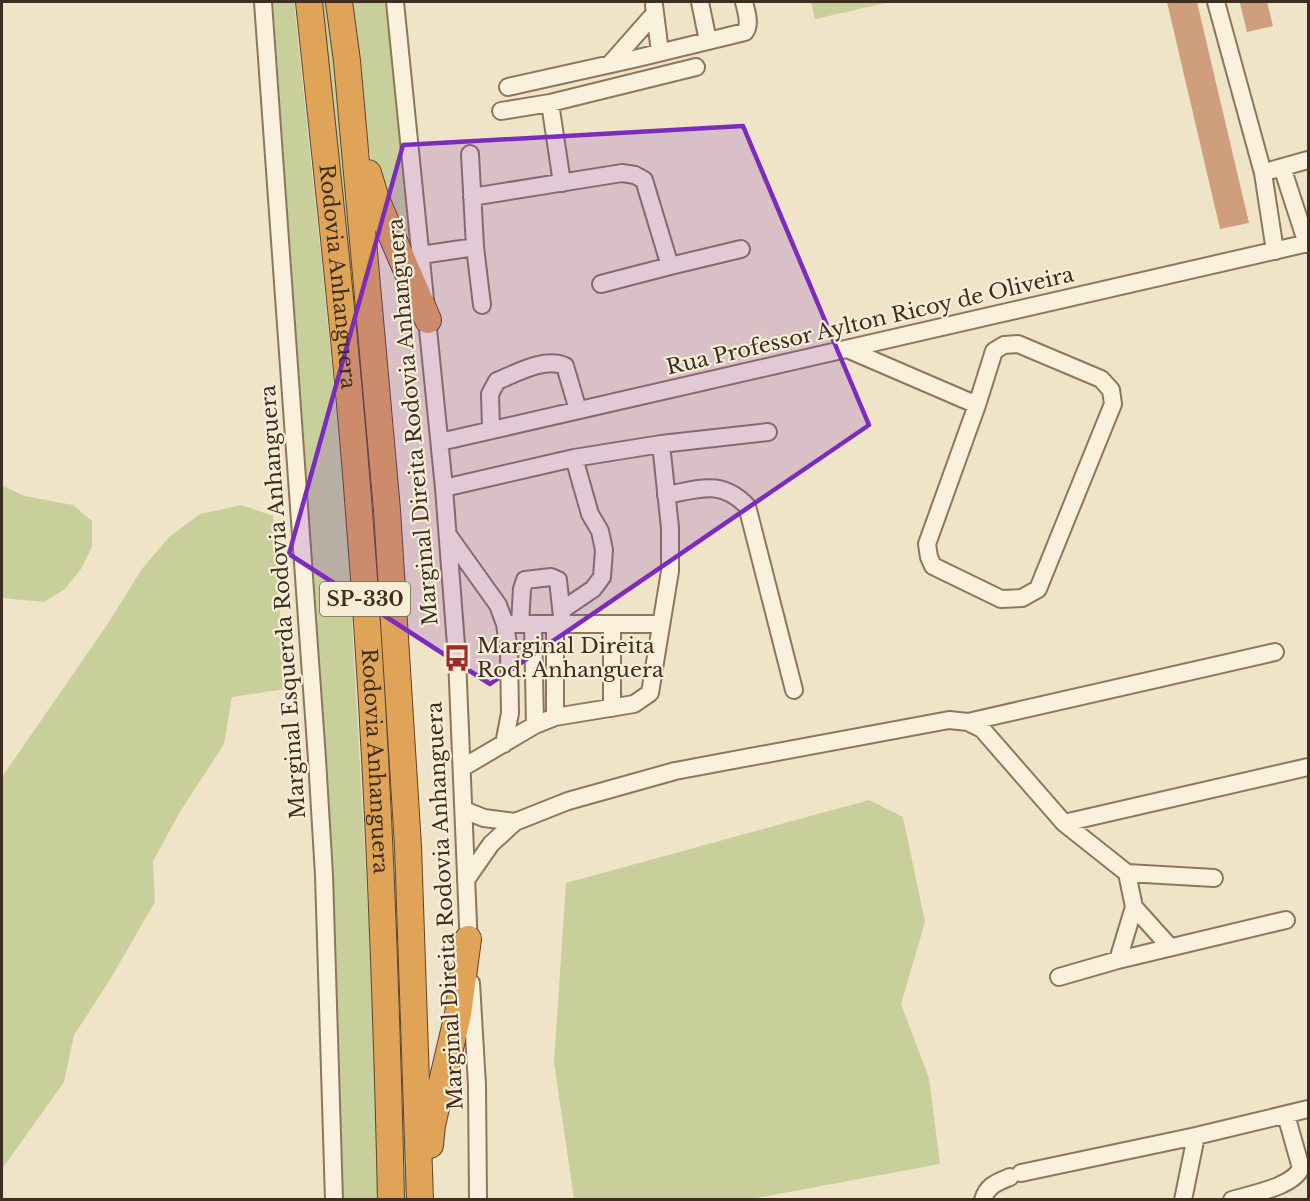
<svg xmlns="http://www.w3.org/2000/svg" width="1310" height="1201" font-family="'Libre Baskerville',serif">
<rect width="100%" height="100%" fill="#f0e4c8"/>
<path fill="#c9cf9b" d="M273,2h21l30,282 22,228 27,487 5,200h-38l-19,-484z
M317,2h14l52,544 29,653h-10z
M353,2h36l29,271 -45,-103 -5,-27z
M811,2h79l-75,17z
M2,485l22,11 49,9 19,16v26l-11,22 -16,20 -21,13 -42,-4z
M242,505l31,11 12,173 -53,8 -8,47 -44,68 -27,49 2,41 -47,81 -34,52 -10,47 -62,87v-392l107,-155 32,-52 28,-33 31,-23z
M869,800l34,17 22,105 -24,82 28,74 11,86 -189,35h-177l-20,-137 12,-179z"/>
<path fill="#cf9f7d" d="M1167,2h30l52,221 -29,6z
M1247,2h20l6,24 -26,6 -7,-29z"/>
<g fill="none" stroke-linecap="round" stroke-linejoin="round">
<defs>
<path id="minor" d="M263,2l54,757 7,116 10,325
M395,2l49,486 13,170 12,290
M700,2l8,39
M1216,2l47,171 12,78
M654,5l6,47
M610,64l45,-51
M508,87l130,-29 107,-26c6,-8 1,-21 -1,-30
M501,111l49,-8
M470,154l5,93
M1282,167l25,77
M1272,170l36,-10
M562,183l-12,-80 146,-36
M472,197l150,-24 13,2 9,5 26,86 71,-17
M421,255l54,-8 7,58
M601,284l69,-18
M1018,344l83,35 10,11 2,14 -75,185 -16,9 -21,1 -68,-33 -4,-9 -2,-13 50,-139 17,-54 10,-6z
M847,349l130,56
M491,430l-1,-36 7,-13c20,-8 47,-24 68,-15l13,44
M440,442l868,-199
M661,444l107,-12
M444,488l130,-30 87,-14 9,84v43l-20,122 -16,11 -79,13 -20,8 -73,43
M666,495c34,-6 55,-16 81,11l47,184
M448,535l50,70 7,19 4,27 1,62 -6,31
M562,610l31,-21 9,-12 2,-27 -4,-19 -10,-17 -16,-56
M505,624h156
M520,624l2,-35 3,-9 26,-3 7,3 4,37
M533,624l2,101
M555,624v93
M612,708v-84
M968,722l307,-70
M464,810l20,8 31,4
M1064,823l244,-56
M1127,873l7,34 -16,53 168,-40
M466,880l25,-36 24,-22 53,-21 107,-30 274,-51 19,2 14,7 82,94 63,50 87,5
M1134,907l36,40
M1059,977l59,-17
M471,983l6,102 1,115
M1021,1173l175,-37
M983,1200c4,-15 15,-18 27,-23
M1183,1200l13,-64 112,-27
M1232,1200c19,-6 61,-13 69,-32l-15,-53"/>
<g id="highway">
<path id="s1" d="M309,2c18,170 37,340 50,510 18,229 27,458 32,688"/>
<path d="M339,2l8,59 40,449 21,336 12,354"/>
<path d="M368,173l8,26 52,121"/>
<path d="M430,1145l2,-20 26,-111 10,-75"/>
</g>
</defs>
<use href="#minor" stroke="#8d765c" stroke-width="20"/>
<use href="#highway" stroke="#5b4430" stroke-width="28"/>
<use href="#minor" stroke="#faf1dc" stroke-width="16"/>
<use href="#highway" stroke="#e0a458" stroke-width="26"/>
</g>
<path fill="#7b2cbf" fill-opacity="0.2" stroke="#7b2cbf" stroke-width="4.5" stroke-linejoin="round" d="M743,126l126,299 -379,259 -201,-130 114,-409z"/>
<defs>
<symbol id="bus-bare" viewBox="-9 -9 18 18"><path d="M-5-6H5V4H4V6H2V4H-2V6H-4V4H-5ZM-3.5-4V0h7V-4ZM-3.5 1.2v1.5H-2V1.2ZM2 1.2v1.5H3.5V1.2Z" fill="#9e2a2b" stroke="#f7eed8" stroke-width="2.5" paint-order="stroke"/></symbol>
</defs>
<g fill-rule="evenodd">
<use href="#bus-bare" x="438" y="639" width="38" height="38"/>
</g>
<g text-anchor="middle" stroke-width="4.5" stroke-linejoin="round" paint-order="stroke">
<rect fill="#f7eed8" stroke="#756857" stroke-width="1.5" x="320" y="582" width="90" height="34" rx="4.5"/>
<g font-size="20" font-weight="bold" fill="#3d2e20">
<text x="365" y="606">SP-330</text>
</g>
<g font-size="21" fill="#3d2e20" stroke="#f7eed8">
<text dy="7" stroke="none"><textPath href="#s1" startOffset="276">Rodovia Anhanguera</textPath></text>
<text transform="translate(870 321) rotate(-13)" y="7">Rua Professor Aylton Ricoy de Oliveira</text>
<text transform="translate(413 422) rotate(-95)" y="7">Marginal Direita Rodovia Anhanguera</text>
<text transform="translate(283 602) rotate(-94)" y="7">Marginal Esquerda Rodovia Anhanguera</text>
<text dy="7" stroke="none"><textPath href="#s1" startOffset="762">Rodovia Anhanguera</textPath></text>
<text transform="translate(445 906) rotate(-93)" y="7">Marginal Direita Rodovia Anhanguera</text>
</g>
<g font-size="21" fill="#3d2e20" stroke="#f7eed8" text-anchor="start">
<text x="477" y="653">Marginal Direita<tspan x="477" dy="24">Rod. Anhanguera</tspan></text>
</g>
</g>
<rect width="1310" height="1201" fill="none" stroke="#3d2e20" stroke-width="6"/>
</svg>
